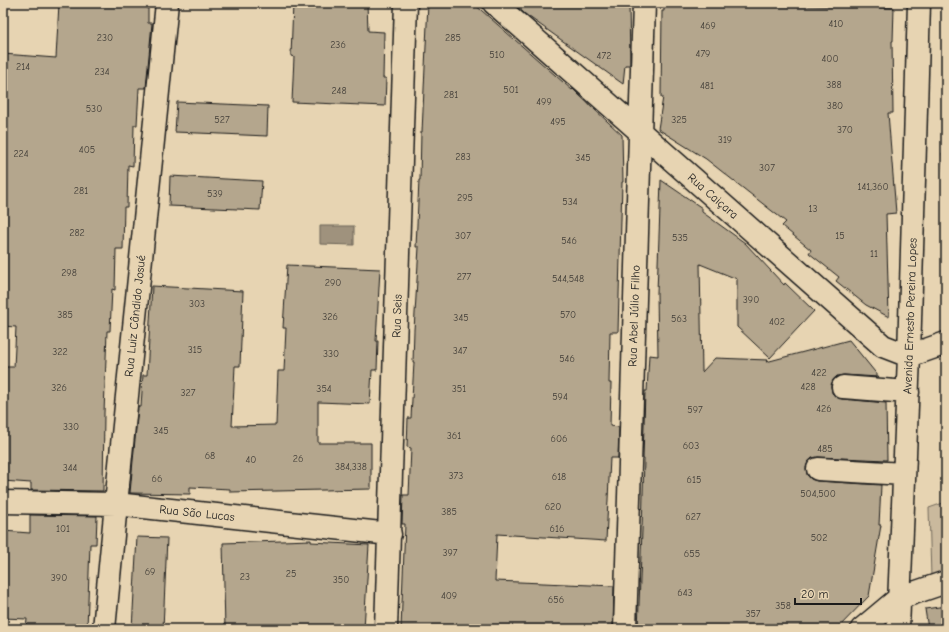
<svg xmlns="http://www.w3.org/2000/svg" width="949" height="632" font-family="'Comic Neue',sans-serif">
<rect width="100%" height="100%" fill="#e7d4b2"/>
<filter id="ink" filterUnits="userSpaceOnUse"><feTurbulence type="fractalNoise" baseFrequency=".025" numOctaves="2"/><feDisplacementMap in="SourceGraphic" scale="8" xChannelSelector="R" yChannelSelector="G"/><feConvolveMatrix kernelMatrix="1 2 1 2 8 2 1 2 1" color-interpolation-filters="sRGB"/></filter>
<g filter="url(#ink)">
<path fill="#cab99d" stroke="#736a5c" d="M942,153h4v32z
M946,502v70l-15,5 -2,-69z"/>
<path fill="#9f927d" stroke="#6b6356" d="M320,226h34v19l-34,-1z"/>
<path fill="#b4a68d" stroke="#1c1c1c" d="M59,3h89v20h4l-6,65h-7l-2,37h-3l-1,41 -5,-1 -1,42h-3l-1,42h-7l-1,41 -3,-1 -2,42h-3l-3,82 -1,78 -72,-1v-7l-28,-2v-114h11l2,-40 -13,-1v-272l53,4z
M293,3h74l1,28 16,1 -1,46h3l-1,28 -93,-4 2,-45 -3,-1z
M428,3h45l99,87 1,-1 6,6 43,40 1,47h-1l-4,150h-8l-1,51h2l-1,43 9,1 -1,31h-8l-4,83 -109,-7 -2,47 119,5 -1,43h-212l4,-105h-3l1,-29h6l2,-47 -4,-1 1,-29h3l3,-56h-1l1,-32 5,-83h-3l3,-67h1l1,-48h1z
M513,3h116l1,62h-5l-2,19 -98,-70z
M664,3h93v1l137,4 -1,33h-1l1,72h-5l8,100 -10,1 3,103 -23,-12 -30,-24 3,-4 -30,-24 2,-3 -29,-24 4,-4 -80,-63 -48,-30 5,-32h-2l1,-86h2z
M177,102l91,4 -1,30 -92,-4z
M170,176l92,5 -2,29 -91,-4z
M661,180l41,28v4l43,31 39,42 1,-2 29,28 -44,47 -33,-31v-48l-37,-15 2,108 13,-14 53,2 -2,2 83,-22 30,37 -35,-2 -7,1 -4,4 -2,6 1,7 4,4 6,2 44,4 1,57 -69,-3 -6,1 -4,4 -2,6 1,7 4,4 6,2 64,4 -2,40h2l-12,71 -32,33h-199l4,-99 2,-71h-1l2,-68h2l2,-36 9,1 -1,-63z
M287,265l93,4 -4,72h2l-1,29h-5l-2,34 -52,-2v41h53v46l-141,3v-3l-40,-2v7l-60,-1 8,-86h3l2,-32h4l5,-89 91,5 -3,75h-5l-3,60 44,-1 2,-54h6l2,-43h-3z
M30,515l67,1 -1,28h-6l-3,85h-61l1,-10 -24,-1v-87l27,2z
M137,537l30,1 -4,91h-31z
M311,540v2l58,3 -5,84h-139l-2,-86z
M946,606v23h-18l-3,-20z"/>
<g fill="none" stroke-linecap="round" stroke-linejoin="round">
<defs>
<path id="minor" d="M494,3l389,343 26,10 37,-13
M843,387l65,5
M818,469l86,5
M3,502l113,2 274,30
M104,629l12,-125 51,-501
M386,629l20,-626
M625,629l19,-626
M862,629l37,-31 47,-16
M898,629l11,-273 10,-353"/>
</defs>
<use href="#minor" stroke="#1c1c1c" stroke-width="25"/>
<use href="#minor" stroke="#e7d4b2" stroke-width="22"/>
</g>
</g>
<g text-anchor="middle" stroke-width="3" stroke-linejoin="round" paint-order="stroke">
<g font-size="10" fill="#423e38">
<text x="836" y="27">410</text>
<text x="708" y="29">469</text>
<text x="105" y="41">230</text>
<text x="453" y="41">285</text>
<text x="338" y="48">236</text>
<text x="703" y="57">479</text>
<text x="497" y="58">510</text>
<text x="604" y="59">472</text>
<text x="830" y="62">400</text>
<text x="23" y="70">214</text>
<text x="102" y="75">234</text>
<text x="834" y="88">388</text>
<text x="707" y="89">481</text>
<text x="511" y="93">501</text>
<text x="339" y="94">248</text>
<text x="451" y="98">281</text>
<text x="544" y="105">499</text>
<text x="835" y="109">380</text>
<text x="94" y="112">530</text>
<text x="222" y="123">527</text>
<text x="679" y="123">325</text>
<text x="558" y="125">495</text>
<text x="845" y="133">370</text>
<text x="725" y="143">319</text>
<text x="87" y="153">405</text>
<text x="21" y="157">224</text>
<text x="463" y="160">283</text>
<text x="583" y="161">345</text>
<text x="767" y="171">307</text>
<text x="873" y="190">141,360</text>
<text x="81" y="194">281</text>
<text x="215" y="197">539</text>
<text x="465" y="201">295</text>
<text x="570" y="205">534</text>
<text x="813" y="212">13</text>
<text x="77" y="236">282</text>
<text x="463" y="239">307</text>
<text x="840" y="239">15</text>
<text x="680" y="241">535</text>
<text x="569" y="244">546</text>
<text x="874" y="257">11</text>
<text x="69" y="276">298</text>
<text x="464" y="280">277</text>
<text x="568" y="282">544,548</text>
<text x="333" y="286">290</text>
<text x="751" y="303">390</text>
<text x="197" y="307">303</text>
<text x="65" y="318">385</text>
<text x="568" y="318">570</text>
<text x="330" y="320">326</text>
<text x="461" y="321">345</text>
<text x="679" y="322">563</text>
<text x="777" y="325">402</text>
<text x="195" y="353">315</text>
<text x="460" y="354">347</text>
<text x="60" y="355">322</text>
<text x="331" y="357">330</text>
<text x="567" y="362">546</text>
<text x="819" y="376">422</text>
<text x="808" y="390">428</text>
<text x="59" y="391">326</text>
<text x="324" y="392">354</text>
<text x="459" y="392">351</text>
<text x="188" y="396">327</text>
<text x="560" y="400">594</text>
<text x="824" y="412">426</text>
<text x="695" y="413">597</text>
<text x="71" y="430">330</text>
<text x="161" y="434">345</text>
<text x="454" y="439">361</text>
<text x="559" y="442">606</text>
<text x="691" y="449">603</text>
<text x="825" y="452">485</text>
<text x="210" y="459">68</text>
<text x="298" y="462">26</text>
<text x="251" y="463">40</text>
<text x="351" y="470">384,338</text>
<text x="70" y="471">344</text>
<text x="456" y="479">373</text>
<text x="559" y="480">618</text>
<text x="157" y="482">66</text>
<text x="694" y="483">615</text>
<text x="818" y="497">504,500</text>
<text x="553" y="510">620</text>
<text x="449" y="515">385</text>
<text x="693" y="520">627</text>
<text x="63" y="532">101</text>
<text x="557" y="532">616</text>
<text x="819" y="541">502</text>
<text x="450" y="556">397</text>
<text x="692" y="557">655</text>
<text x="150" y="575">69</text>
<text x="291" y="577">25</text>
<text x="245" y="580">23</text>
<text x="59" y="581">390</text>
<text x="341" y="583">350</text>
<text x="685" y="596">643</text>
<text x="449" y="599">409</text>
<text x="556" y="603">656</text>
<text x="783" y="609">358</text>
<text x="753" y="617">357</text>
</g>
<g font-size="12" fill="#1c1c1c" stroke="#e7d4b2">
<text transform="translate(713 196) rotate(41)" y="4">Rua Caiçara</text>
<text transform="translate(135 316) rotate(-84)" y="4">Rua Luiz Cândido Josué</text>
<text transform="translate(397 316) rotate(-88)" y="4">Rua Seis</text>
<text transform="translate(634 316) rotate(-88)" y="4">Rua Abel Júlio Filho</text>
<text transform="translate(910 316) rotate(-88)" y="4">Avenida Ernesto Pereira Lopes</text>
<text transform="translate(197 513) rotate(6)" y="4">Rua São Lucas</text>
</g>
</g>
<rect width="949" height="632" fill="none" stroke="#e7d4b2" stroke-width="16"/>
<rect x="8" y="8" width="933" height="616" fill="none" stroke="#1c1c1c" stroke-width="1.5" filter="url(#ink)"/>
<path d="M795 598v6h66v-6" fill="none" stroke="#1c1c1c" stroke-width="2"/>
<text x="801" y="598" font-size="12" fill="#1c1c1c" stroke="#e7d4b2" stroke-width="3" paint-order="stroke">20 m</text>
</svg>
